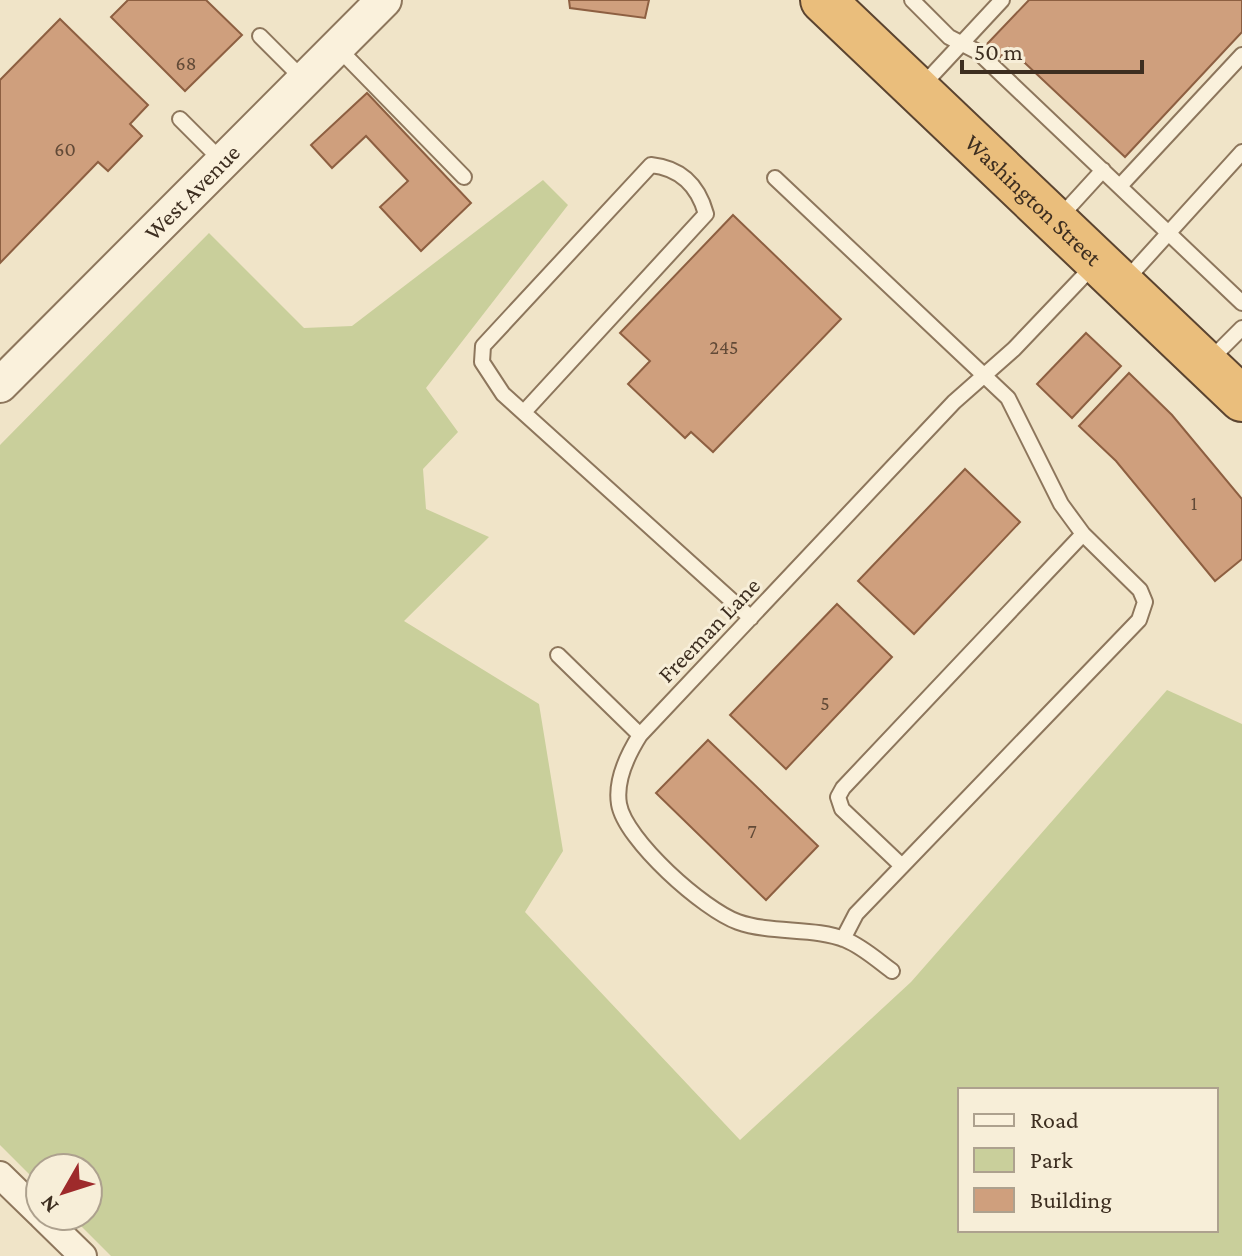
<svg xmlns="http://www.w3.org/2000/svg" width="1242" height="1256" font-family="'Crimson Pro',serif">
<rect width="100%" height="100%" fill="#f0e4c8"/>
<path fill="#c9cf9b" fill-rule="evenodd" d="M543,180l25,25 -142,183 32,44 -35,37 3,40 63,28 -85,84 135,83 24,147 -38,61 215,228 171,-158 256,-292 75,34v532h-1131l-40,-40h17v-48h-48v17l-40,-40v-700l209,-212 95,95 48,-2zM960,1090h256v140h-256z"/>
<path fill="#cf9f7d" stroke="#8d5f41" stroke-width="2" d="M128,0h78l36,35 -57,56 -74,-74z
M569,0h80l-4,18 -75,-10z
M1029,0h213v32l-117,125 -116,-109 -9,9 -13,-13z
M60,19l88,86 -18,19 12,12 -34,35 -10,-9 -98,101v-183z
M367,93l104,110 -50,48 -41,-44 28,-26 -42,-45 -34,32 -21,-23z
M733,215l108,104 -128,133 -22,-20 -6,6 -57,-54 22,-23 -30,-28z
M1086,333l35,33 -49,52 -35,-34z
M1129,373l43,42 70,84v60l-27,22 -99,-120 -37,-35z
M965,469l55,53 -106,112 -56,-53z
M837,604l55,53 -106,112 -56,-54z
M708,740l110,106 -52,54 -110,-107z"/>
<g fill="none" stroke-linecap="round" stroke-linejoin="round">
<defs>
<path id="service" d="M912,0l37,37 29,15 264,251
M260,36l43,43
M337,47l127,130
M921,87l81,-87
M180,119l42,42
M775,178l233,220 53,106 22,30 57,56 5,12 -6,18 -283,294 -13,25
M1120,186l122,-131
M1060,217l43,-47
M1125,281l117,-129
M1209,361l33,-33
M524,412l182,-198c-8,-29 -26,-46 -55,-49l-168,181 -1,16 21,32 248,224
M558,655l82,80
M902,866l-60,-57 -4,-12 5,-9 240,-254
M892,971c-15,-11 -29,-24 -46,-31 -31,-13 -74,-6 -108,-18 -34,-12 -113,-82 -119,-118 -4,-24 9,-50 21,-69l314,-333 60,-53 80,-84"/>
<path id="minor" d="M0,1175l40,39
M42,1216l41,40"/>
<g id="tertiary">
<path id="s1" d="M0,385l384,-385"/>
</g>
<g id="trunk">
<path id="s2" d="M823,0l419,399"/>
</g>
</defs>
<use href="#service" stroke="#8d765c" stroke-width="18"/>
<use href="#minor" stroke="#8d765c" stroke-width="30"/>
<use href="#tertiary" stroke="#8d765c" stroke-width="38"/>
<use href="#trunk" stroke="#5b4430" stroke-width="48"/>
<use href="#service" stroke="#faf1dc" stroke-width="14"/>
<use href="#minor" stroke="#faf1dc" stroke-width="26"/>
<use href="#tertiary" stroke="#faf1dc" stroke-width="34"/>
<use href="#trunk" stroke="#eabe7c" stroke-width="44"/>
</g>
<g text-anchor="middle" stroke-width="6" stroke-linejoin="round" paint-order="stroke">
<g font-size="20" fill="#624a37">
<text x="186" y="70">68</text>
<text x="65" y="156">60</text>
<text x="724" y="354">245</text>
<text x="1194" y="510">1</text>
<text x="825" y="710">5</text>
<text x="752" y="838">7</text>
</g>
<g font-size="24" fill="#3d2e20" stroke="#f7eed8">
<text dy="8" stroke="none"><textPath href="#s1" startOffset="272">West Avenue</textPath></text>
<text dy="8" stroke="none"><textPath href="#s2" startOffset="290">Washington Street</textPath></text>
<text transform="translate(709 630) rotate(-46)" y="8">Freeman Lane</text>
</g>
</g>
<rect x="958" y="1088" width="260" height="144" fill="#f7eed8" stroke="#ada18e" stroke-width="2"/>
<rect x="974" y="1114" width="40" height="12" fill="#faf1dc" stroke="#ada18e" stroke-width="2"/>
<text x="1030" y="1128" font-size="24" fill="#3d2e20">Road</text>
<rect x="974" y="1148" width="40" height="24" fill="#c9cf9b" stroke="#ada18e" stroke-width="2"/>
<text x="1030" y="1168" font-size="24" fill="#3d2e20">Park</text>
<rect x="974" y="1188" width="40" height="24" fill="#cf9f7d" stroke="#ada18e" stroke-width="2"/>
<text x="1030" y="1208" font-size="24" fill="#3d2e20">Building</text>
<g transform="translate(64 1192) rotate(231)"><circle r="38" fill="#f7eed8" stroke="#ada18e" stroke-width="2"/>
<path d="M0-6L14 30L0 20L-14 30Z" fill="#9e2a2b"/>
<text y="-12" font-size="22" font-weight="bold" text-anchor="middle" fill="#3d2e20">N</text>
</g>
<path d="M962 60v12h180v-12" fill="none" stroke="#3d2e20" stroke-width="4"/>
<text x="974" y="60" font-size="24" fill="#3d2e20" stroke="#f7eed8" stroke-width="6" paint-order="stroke">50 m</text>
</svg>
